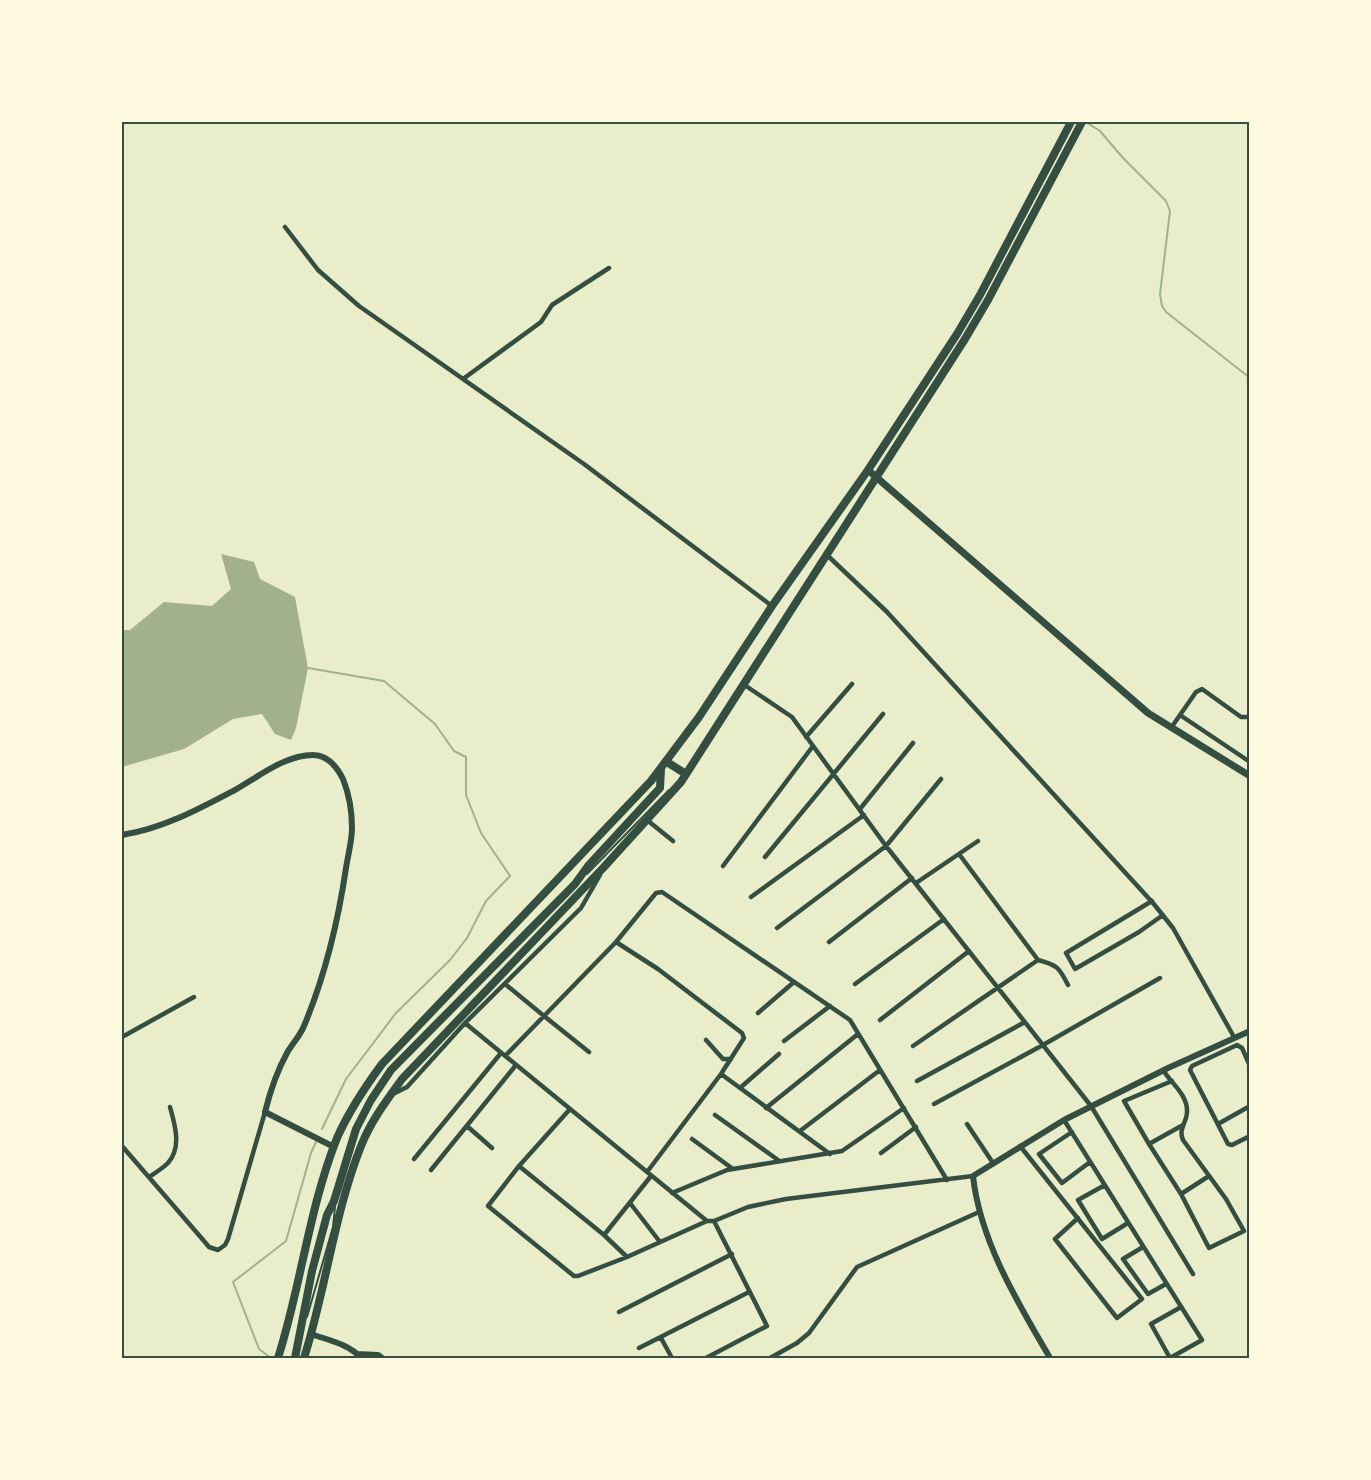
<svg xmlns="http://www.w3.org/2000/svg" width="1371" height="1480" font-family="Montserrat,sans-serif">
<rect width="100%" height="100%" fill="#e9edc9"/>
<path fill="#a3b18a" d="M221,554l33,8 6,17 35,18 13,71 -12,60 -5,12 -16,-6 -13,-20 -29,5 -49,30 -62,18v-137h8l34,-28 48,4 19,-17z"/>
<g fill="none" stroke-linecap="round" stroke-linejoin="round">
<path stroke="#a3b18a" stroke-width="2" d="M1089,124l11,7 23,27 43,43 4,10 -10,83 2,12 4,6 84,66
M308,668l76,13 51,43 19,27 12,6v38l15,38 29,43 -24,25 -19,37 -17,22 -54,53 -50,66 -24,50
M271,1358l-12,-9 -26,-67 53,-41 25,-88 5,-11"/>
<path stroke="#344e41" stroke-width="2" d="M587,874l82,-84
M307,1317l26,-90 2,-20"/>
<path stroke="#344e41" stroke-width="4.5" d="M285,227l33,43 41,36 225,158 188,142
M463,379l78,-57 11,-17 57,-37
M827,555l60,57 266,291 20,25 61,109
M743,684l49,33 94,129 205,260 102,168
M1180,715l70,47
M1171,728l25,-36 6,-3 39,28h9
M806,737l46,-53
M860,809l53,-66
M647,820l26,21
M959,854l79,106c19,5 21,7 30,25
M765,857l118,-143
M723,866l90,-120
M916,883l62,-42
M751,897l113,-82
M1152,901l-86,52 9,16 64,-37 24,-17
M777,928l109,-82 55,-67
M616,942l42,27 84,64 2,5 -23,36 -74,98
M829,942l83,-64
M505,984l39,32 72,-74 40,-49 6,-1 188,128 97,160
M855,984l89,-65
M758,1013l36,-31
M880,1020l89,-69
M465,1023l242,198
M122,1037l72,-40
M706,1040l17,19h8
M784,1041l46,-35
M913,1046l125,-86
M505,1056l39,-40 45,36
M1250,1066l-8,-18 -5,-3 -45,21 -2,4 38,74 4,1 18,-9
M721,1074l109,80
M917,1081l108,-59
M1172,1081l-48,20 25,43 34,-19
M740,1088l39,-34
M393,1094l14,-7 58,-64 116,-115 19,-33
M934,1104l109,-59 117,-67
M766,1108l92,-74
M715,1115l63,45
M1064,1120l138,220 -32,18 -19,-34 30,-17
M967,1124l26,39
M1218,1124l32,-18
M467,1126l25,22
M800,1131l80,-61
M1072,1132l-33,22 23,29 28,-21
M692,1139l41,30
M1149,1144l32,50 28,54 35,-17 -18,-32 -43,-59c-5,-11 4,-18 4,-28 1,-17 -16,-29 -24,-42
M122,1146l82,95 5,6 9,3 7,-5 3,-6 37,-127
M1020,1146l122,153 -25,19 -62,-79 23,-21
M881,1153l35,-26
M414,1159l87,-106
M519,1166l51,-57
M431,1170l85,-105
M149,1177c6,-4 14,-9 19,-14 14,-16 7,-38 2,-56
M1105,1185l-27,15 24,39 26,-16
M672,1193l55,-23 115,-19 62,-43
M1181,1194l28,-18
M630,1203l30,39
M604,1235l47,-59
M1143,1247l-20,12 25,35 18,-10
M627,1257l-23,-22 -85,-69 -31,40 86,70h4l49,-19 80,-36h7l34,-14 38,-8 187,-23
M619,1312l113,-58
M661,1338l11,20
M639,1348l110,-56
M706,1358l61,-32 -53,-105
M770,1358l27,-15 12,-10 48,-66 122,-55"/>
<path stroke="#344e41" stroke-width="6" d="M122,835c40,-6 77,-26 113,-45 23,-13 50,-35 78,-35 14,0 24,12 30,24 6,15 9,33 9,49 0,13 -4,27 -6,40 -8,54 -21,108 -42,158 -4,10 -12,18 -17,27 -10,18 -17,39 -22,59l69,35
M311,1334c17,6 38,10 50,24
M357,1354l21,1 4,3
M1050,1358c-32,-55 -70,-117 -77,-182l91,-56 104,-52 82,-37"/>
<path stroke="#344e41" stroke-width="7" d="M868,470l280,243 102,63"/>
<path stroke="#344e41" stroke-width="8" d="M667,762l19,12
M278,1358c23,-72 31,-150 59,-220 12,-27 28,-51 45,-74l269,-283 48,-64 73,-111 96,-136 89,-136 23,-39 91,-173
M295,1358l17,-87 15,-56 7,-14 22,-72 15,-29 20,-30 184,-186 13,-18 72,-78 1,-19
M304,1358c22,-69 30,-144 57,-212 10,-25 25,-45 41,-67l202,-212 77,-85 284,-443 23,-39 94,-178"/>
</g>
<rect width="1371" height="1480" fill="none" stroke="#fefae0" stroke-width="246"/>
<rect x="123" y="123" width="1125" height="1234" fill="none" stroke="#344e41" stroke-width="2"/>
</svg>
